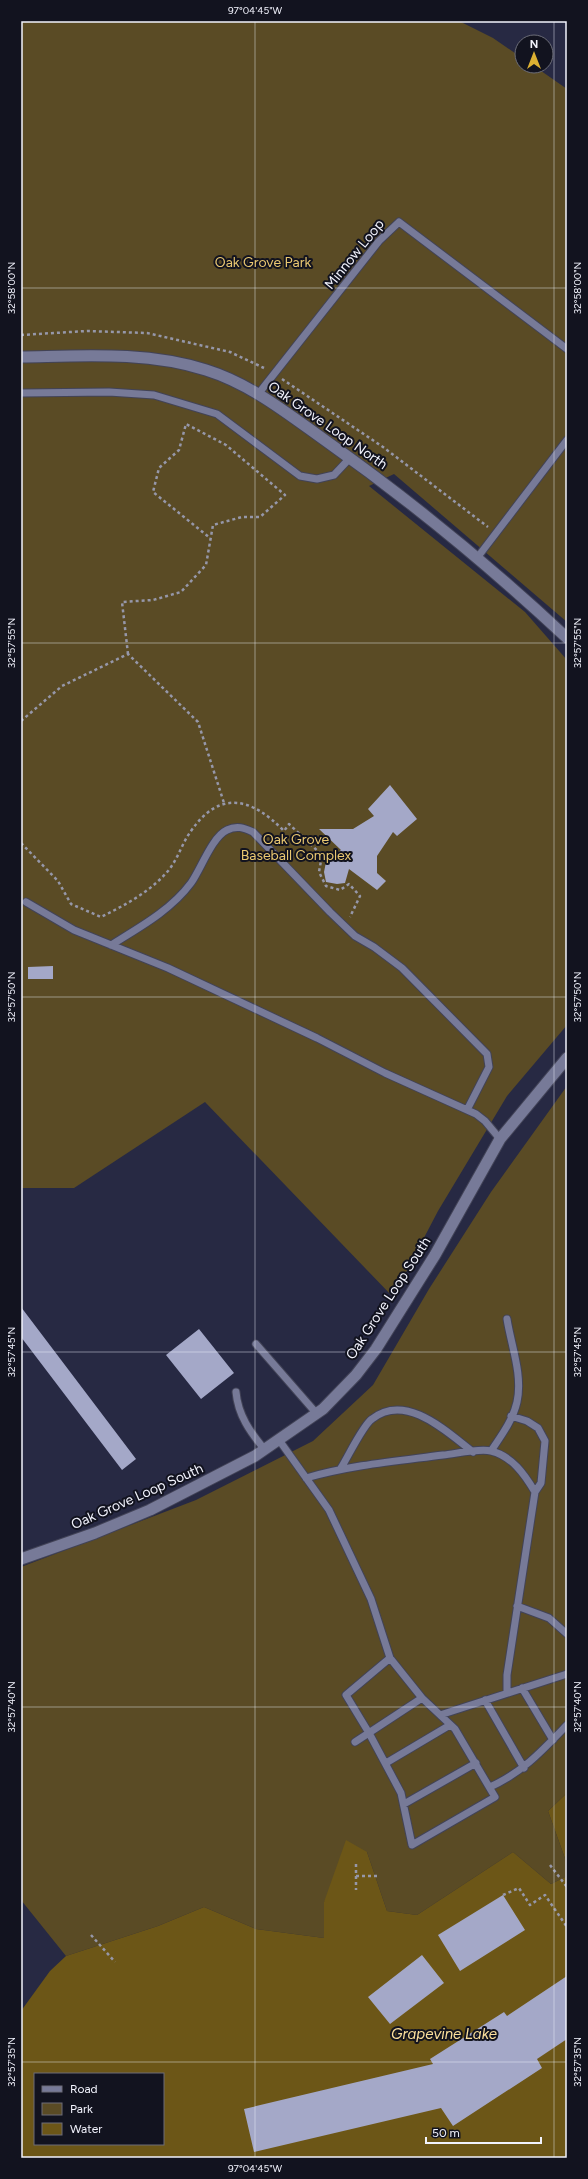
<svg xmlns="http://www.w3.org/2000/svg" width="588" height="2179" font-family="Figtree,sans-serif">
<rect width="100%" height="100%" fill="#272943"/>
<path fill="#5a4b25" d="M21,21h438l34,17 29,20v8h12l33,23v533l-173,-148 -25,12 156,126 42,48v365l-60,71 -69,115 -45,86 -188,-195 -131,86h-53z
M567,1086v707l-19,18 19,53v12l-16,8 -38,-32 -96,63 -30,-4 -20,-59 -43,50v36l-68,-9 -52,-22 -46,19 -92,30 -45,-56v-333l175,-67 117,-59 60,-56 56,-96 62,-97z"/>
<path fill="#6c5617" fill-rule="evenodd" d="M567,1793v71l-19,-53z
M346,1840l21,12 20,59 30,4 96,-63 38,32 16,-8v282h-546v-147l29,-40 16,-15 92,-30 46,-19 52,22 68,9v-36zM35,2074h128v70h-128z"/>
<path fill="#a4a8c8" d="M390,785l27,34 -20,17 -4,-4 -16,24v17l9,8 -9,9 -28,-21 -4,14 -8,1 -11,-2 -2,-10 2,-10 15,-12 -22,-21h34l21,-13 -6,-7z
M53,966v13h-25v-12z
M21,1307l115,152 -14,11 -101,-133z
M199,1329l35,44 -33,26 -35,-44z
M503,1895l22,35 -65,41 -22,-36z
M422,1955l22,28 -54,41 -22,-27z
M567,1976v63l-30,20 5,9 -89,58 -12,-18 -187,44 -10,-43 189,-45 -3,-5 74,-47 3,4z"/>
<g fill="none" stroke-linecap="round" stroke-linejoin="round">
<defs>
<path id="service" d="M21,393l88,-1 45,3 63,19 83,62 17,3 17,-4 16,-17
M259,393l120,-152 20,-19 168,127
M477,558l90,-118
M26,902l48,28 94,38 149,70 68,35 91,41 9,7 15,18
M111,945c29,-18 60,-35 80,-62 10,-14 21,-46 36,-53 10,-5 17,-2 26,2l77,80 25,24 19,11 28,21 85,86 2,13 -22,43
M256,1344l61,70
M236,1392c2,23 14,40 29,58
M511,1416l16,5 11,7 7,13 -4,42 -6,9
M279,1440l50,70 42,89 19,59 32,40 -67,44
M491,1451c10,-15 22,-31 26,-49 6,-27 -6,-57 -10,-83
M341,1468c7,-11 22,-43 31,-49 34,-27 75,13 101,33
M306,1478c45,-13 91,-17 137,-23 12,-1 36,-7 48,-4 21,5 34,24 44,41l-28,183v18
M517,1606l32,12 18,16
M390,1658l-44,37 23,38 32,60 11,52 83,-48 -40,-68 -33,-31
M522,1688l31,52
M485,1700l39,68
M440,1715l127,-41
M386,1763l64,-38
M490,1787c33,-15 52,-36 77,-62
M404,1804l72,-41"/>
<path id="tertiary" d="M21,357c61,-1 125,-6 185,13 45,14 82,44 120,71 85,60 165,126 241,197
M21,1559l74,-26 55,-23 105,-54 68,-47 33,-34 20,-26 59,-94 65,-116 67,-81"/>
</defs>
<use href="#service" stroke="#424357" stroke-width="9"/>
<use href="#tertiary" stroke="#424357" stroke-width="13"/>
<path stroke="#9697a9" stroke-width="2.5" stroke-dasharray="3 3" stroke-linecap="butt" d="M21,335l66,-4 60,2 83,19 34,16
M282,379l101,68 105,80
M128,654l-6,-52 31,-2 28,-8 25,-27 7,-40 29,-8h18l25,-22 -59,-50 -40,-21 -7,26 -20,18 -6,24 57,46
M21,721l41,-35 66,-32 70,68 26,81
M21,843l37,38 13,23 30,13c24,-12 49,-25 67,-46 10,-12 14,-28 23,-40 29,-42 61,-33 93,0l5,-7 33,31 -3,17 7,14 14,4 9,-6 11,12 -10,21
M356,1864v26
M550,1865l17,22
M356,1876h23
M503,1895l16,-7 11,17 15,-10 22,32
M91,1935l24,27"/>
<use href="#service" stroke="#777a98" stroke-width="7"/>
<use href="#tertiary" stroke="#777a98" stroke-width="11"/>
</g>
<path fill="none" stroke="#f2f3fd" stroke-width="1" stroke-opacity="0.45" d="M255,21v2137M554,21v2137M21,288h546M21,643h546M21,997h546M21,1352h546M21,1707h546M21,2062h546"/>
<g text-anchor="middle" stroke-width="4" stroke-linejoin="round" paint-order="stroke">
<g font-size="14" fill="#f2f3fd" stroke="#12131f">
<text transform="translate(354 254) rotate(-51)" y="5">Minnow Loop</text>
<text transform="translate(328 425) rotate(35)" y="5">Oak Grove Loop North</text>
<text transform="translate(388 1298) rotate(-57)" y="5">Oak Grove Loop South</text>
<text transform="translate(137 1496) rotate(-24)" y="5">Oak Grove Loop South</text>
</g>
<g font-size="14" fill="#eac871" stroke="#12131f">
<text x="263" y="267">Oak Grove Park</text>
<text x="296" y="844">Oak Grove<tspan x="296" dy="16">Baseball Complex</tspan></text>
</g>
<g font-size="15" font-style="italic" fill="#fce09c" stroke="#12131f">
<text x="444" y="2039">Grapevine Lake</text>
</g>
</g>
<rect width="588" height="2179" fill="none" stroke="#12131f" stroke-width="44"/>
<rect x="34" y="2073" width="130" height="72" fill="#12131f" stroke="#6c6d78"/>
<rect x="42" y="2086" width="20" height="6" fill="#777a98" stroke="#6c6d78"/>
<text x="70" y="2093" font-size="12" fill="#f2f3fd">Road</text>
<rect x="42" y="2103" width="20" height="12" fill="#5a4b25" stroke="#6c6d78"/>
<text x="70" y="2113" font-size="12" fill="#f2f3fd">Park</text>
<rect x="42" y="2123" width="20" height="12" fill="#6c5617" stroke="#6c6d78"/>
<text x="70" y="2133" font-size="12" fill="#f2f3fd">Water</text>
<g transform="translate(534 54)"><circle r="19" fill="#12131f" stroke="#6c6d78"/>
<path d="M0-3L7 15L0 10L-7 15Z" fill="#ddb133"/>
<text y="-6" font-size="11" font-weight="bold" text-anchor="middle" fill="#f2f3fd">N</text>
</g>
<path d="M426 2137v6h115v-6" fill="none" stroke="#f2f3fd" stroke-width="2"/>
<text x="432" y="2137" font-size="12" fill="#f2f3fd" stroke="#12131f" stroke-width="3" paint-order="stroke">50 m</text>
<rect x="22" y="22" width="544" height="2135" fill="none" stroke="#f2f3fd" stroke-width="1.5"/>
<g font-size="10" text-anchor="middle" fill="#f2f3fd">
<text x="255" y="14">97°04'45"W</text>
<text transform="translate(11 288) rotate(-90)" y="4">32°58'00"N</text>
<text transform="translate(577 288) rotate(-90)" y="4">32°58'00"N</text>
<text transform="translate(11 643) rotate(-90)" y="4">32°57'55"N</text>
<text transform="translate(577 643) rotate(-90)" y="4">32°57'55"N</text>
<text transform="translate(11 997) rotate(-90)" y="4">32°57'50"N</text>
<text transform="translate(577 997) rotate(-90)" y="4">32°57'50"N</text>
<text transform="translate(11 1352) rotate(-90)" y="4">32°57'45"N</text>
<text transform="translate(577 1352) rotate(-90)" y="4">32°57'45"N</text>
<text transform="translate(11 1707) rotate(-90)" y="4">32°57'40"N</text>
<text transform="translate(577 1707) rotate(-90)" y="4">32°57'40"N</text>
<text transform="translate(11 2062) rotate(-90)" y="4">32°57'35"N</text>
<text transform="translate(577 2062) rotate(-90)" y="4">32°57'35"N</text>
<text x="255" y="2172">97°04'45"W</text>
</g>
</svg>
